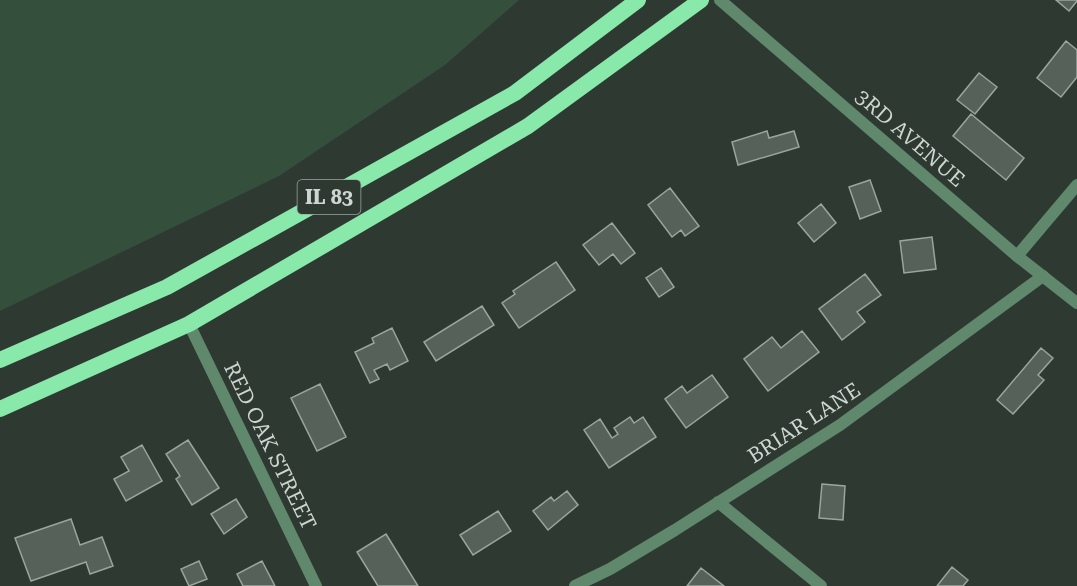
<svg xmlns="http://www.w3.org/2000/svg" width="1077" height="586" font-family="'Roboto Serif',serif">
<rect width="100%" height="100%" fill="#2e3931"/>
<path fill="#34503d" d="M0,0h519l-74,65 -166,111 -279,135z"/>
<path fill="#566159" stroke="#9aa69d" stroke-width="1.5" d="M1056,0h21v1l-8,10z
M1066,41l11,9v27l-16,20 -24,-19z
M979,73l18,14 -22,27 -18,-14z
M971,114l53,44 -18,22 -53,-44z
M767,131l2,7 25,-7 5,16 -61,18 -6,-23z
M870,180l11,31 -21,8 -11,-32z
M670,188l29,38 -14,10 -4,-6 -9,7 -24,-32z
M821,204l15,19 -22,19 -16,-19z
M612,223l23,30 -14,11 -8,-10 -14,11 -16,-20z
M932,237l4,32 -32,4 -4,-32z
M556,262l19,28 -56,38 -17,-25 13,-9 -2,-3z
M661,268l13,19 -15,10 -13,-19z
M865,274l16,21 -24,17 8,10 -23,18 -23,-31z
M482,306l12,19 -58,36 -12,-19z
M392,328l16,33 -18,9 -3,-6 -13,6 5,9 -9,4 -15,-31 19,-9 -2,-5z
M802,331l17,21 -51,39 -24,-32 28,-22 9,11z
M1041,348l12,10 -15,17 6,5 -31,34 -16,-14z
M712,375l16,22 -42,31 -21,-29 17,-13 5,7z
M320,384l26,53 -29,14 -26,-53z
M630,417l4,6 9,-6 13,20 -47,31 -25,-38 16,-11 12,19 6,-4 -4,-6z
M188,440l31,48 -27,17 -16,-26 4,-3 -14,-22z
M142,445l20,36 -36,20 -12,-22 15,-8 -8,-14z
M822,484l23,2 -2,34 -24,-2z
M567,491l11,14 -30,25 -15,-19 18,-14 3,4z
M236,499l11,18 -23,17 -13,-20z
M498,511l13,20 -38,24 -13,-20z
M71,519l9,26 22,-8 11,29 -23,8 -4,-12 -55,19 -16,-43z
M386,534l32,52h-40l-21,-34z
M199,561l8,18 -18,7 -8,-17z
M262,561l13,25h-32l-6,-12z
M952,567l16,13 -5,6h-26z
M701,568l23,18h-37z"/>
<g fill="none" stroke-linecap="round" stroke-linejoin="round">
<path stroke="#5f886c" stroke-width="12" d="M1017,256l60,-71
M189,324l127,262
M718,502l103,84
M575,586l35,-17 65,-39 165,-105 203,-149"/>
<path stroke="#5f886c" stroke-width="12" d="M720,0l297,256 60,47"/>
<path stroke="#88e9aa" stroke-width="16" d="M0,360l167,-73 348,-194 123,-93
M0,409l189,-85 339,-198 173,-126"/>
</g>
<g text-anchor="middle" stroke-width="6" stroke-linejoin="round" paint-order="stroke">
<rect fill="#2e3931" stroke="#9fa6a1" stroke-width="1.5" x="297.5" y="180" width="63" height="34" rx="4.5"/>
<g font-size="20" font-weight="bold" fill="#cfd5d1">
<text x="329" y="204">IL 83</text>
</g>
<g font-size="21" fill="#cfd5d1" stroke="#2e3931">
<text transform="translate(910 138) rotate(41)" y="7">3RD AVENUE</text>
<text transform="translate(804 423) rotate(-33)" y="7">BRIAR LANE</text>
<text transform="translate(270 446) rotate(64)" y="7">RED OAK STREET</text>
</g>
</g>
</svg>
